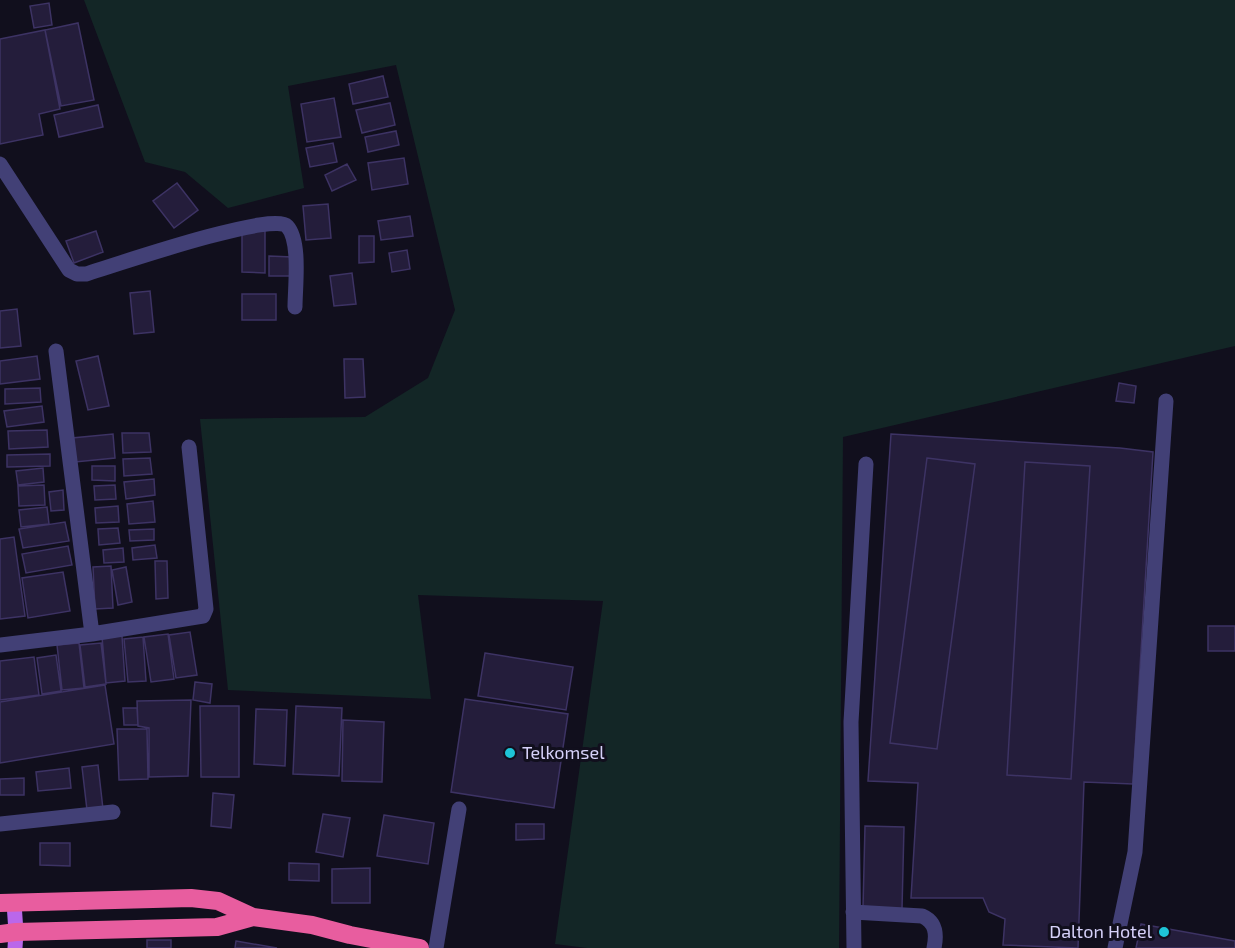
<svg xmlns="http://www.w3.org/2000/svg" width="1235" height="948" font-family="'Exo 2',sans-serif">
<rect width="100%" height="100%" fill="#110f1d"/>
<path fill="#132626" d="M84,0h1151v346l-392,91 -4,511h-252l-32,-4 48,-343 -185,-6 13,104 -203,-9 -28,-271 165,-2 63,-39 27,-68 -59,-245 -108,21 16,102 -76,20 -43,-36 -40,-10z"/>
<path fill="#241d3b" stroke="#3d3364" stroke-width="1.5" d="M49,3l3,22 -18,3 -4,-22z
M78,23l16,77 -33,6 -16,-76z
M45,30l15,79 -21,5 4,21 -43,9v-105z
M383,76l5,21 -35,7 -4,-20z
M334,98l7,39 -34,5 -6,-38z
M390,103l5,22 -33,8 -6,-23z
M98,105l5,22 -44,10 -5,-22z
M396,131l3,14 -31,7 -3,-15z
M333,143l4,19 -27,5 -4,-19z
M404,158l4,26 -36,6 -4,-27z
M347,164l9,16 -24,11 -7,-16z
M177,183l21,27 -24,18 -21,-27z
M328,204l3,34 -25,2 -3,-34z
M410,216l3,20 -32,4 -3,-19z
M96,231l7,21 -29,11 -8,-22z
M242,231h23v42l-23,-1z
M359,236h15v26l-15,1z
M407,250l3,19 -18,3 -3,-19z
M269,256l23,1v19h-23z
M352,273l4,31 -22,2 -4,-30z
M150,291l4,41 -20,2 -4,-41z
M242,294h34v26h-34z
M17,309l4,37 -21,2v-37z
M37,356l3,23 -40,5v-23z
M98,356l11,50 -21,4 -12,-49z
M344,359h19l2,38 -20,1z
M1119,383l17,3 -2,17 -18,-2z
M40,388l1,14 -36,2v-15z
M42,406l2,16 -37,5 -3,-16z
M47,430l1,17 -39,2 -1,-18z
M122,433h27l2,19 -28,1z
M113,434l2,24 -40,4 -3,-24z
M891,434l229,14 33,4 -20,332 -49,-2 -6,166 -75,-3 2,-26 -16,-7 -6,-14h-72l7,-115 -50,-2z
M50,454v12l-43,1v-12z
M150,458l2,16 -28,2 -1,-17z
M927,458l48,6 -38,285 -47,-6z
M1025,462l65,4 -19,313 -64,-4z
M92,466h23v15l-23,-1z
M43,468l1,14 -26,3 -2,-14z
M154,479l1,16 -29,4 -2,-17z
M44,485l1,20 -26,1 -1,-20z
M115,485l1,14 -21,1 -1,-14z
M63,490l1,20 -13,1 -2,-19z
M153,501l2,21 -26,2 -2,-20z
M118,506l1,16 -23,1 -1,-15z
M47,507l2,17 -28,3 -2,-17z
M65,522l4,19 -46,7 -4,-19z
M118,528l2,15 -21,2 -1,-16z
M154,529v11l-24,1 -1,-11z
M14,537l11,79 -25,3v-80z
M155,545l2,13 -24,2 -1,-12z
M68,546l4,19 -46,8 -4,-19z
M123,548l1,14 -20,1 -1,-13z
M155,561h12l1,37 -12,1z
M111,566l2,42 -18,1 -2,-42z
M126,567l6,35 -14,3 -6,-35z
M63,572l7,39 -42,7 -6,-40z
M1208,626h27v25h-27z
M190,632l7,43 -21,3 -7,-43z
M168,634l6,45 -23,3 -7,-45z
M122,636l3,45 -19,2 -4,-46z
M143,637l3,44 -18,1 -4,-43z
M79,643l5,45 -22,2 -5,-45z
M101,643l5,41 -21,3 -5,-42z
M485,653l88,14 -7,43 -88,-14z
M56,655l5,36 -19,3 -5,-36z
M34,657l5,38 -39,5v-39z
M195,682l17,2 -2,19 -17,-3z
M105,685l9,59 -114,19v-61z
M465,699l103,15 -14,94 -103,-16z
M191,700l-3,76 -39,1v-49l-11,-2 -1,-25z
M200,706h39v71h-38z
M296,706l46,2 -3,68 -46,-2z
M123,708h14l1,17h-14z
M256,709l31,1 -2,56 -31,-2z
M343,720l41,2 -2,60 -40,-1z
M117,729h30l1,50 -29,1z
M98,765l5,44 -16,1 -5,-43z
M69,768l2,20 -33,3 -2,-19z
M24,778v17h-24v-16z
M213,793l21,2 -3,33 -20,-2z
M323,814l27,4 -7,39 -27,-5z
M384,815l50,8 -6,41 -51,-8z
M516,824h28v15l-28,1z
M865,826l39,1 -2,82 -39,-1z
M40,843h30v23l-30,-1z
M289,863l30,1v17l-30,-1z
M370,868v35h-38v-34z
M1141,924l94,17v7h-99z
M147,940h24v8h-24z
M236,941l41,7h-42z"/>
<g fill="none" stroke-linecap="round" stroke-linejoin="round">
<path stroke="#424076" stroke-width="15" d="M0,164l69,106 8,4h9c26,-8 187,-63 201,-48 14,15 8,61 8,81
M56,351l36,283
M0,645l92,-11 111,-18 3,-7 -17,-162
M0,824l113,-12
M853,912l69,4c14,6 15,18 12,32
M436,948l23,-139
M854,948l-3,-226 15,-258
M1115,948l20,-96 31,-451"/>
<path stroke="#ba67ea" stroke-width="15" d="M14,903l2,29 -1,16"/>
<path stroke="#e85d9f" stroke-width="18" d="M0,903l191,-5 27,3 35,16 59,8 38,10 70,13
M0,934l16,-2 201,-5 36,-10"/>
</g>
<g fill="#1ec4d7" stroke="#110f1d" stroke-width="2">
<circle cx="510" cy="753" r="6"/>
<circle cx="1164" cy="932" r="6"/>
</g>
<g text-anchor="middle" stroke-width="6" stroke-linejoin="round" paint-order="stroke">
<g font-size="18" fill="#d6d1f9" stroke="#110f1d" text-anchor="start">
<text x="522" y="759">Telkomsel</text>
<text x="1152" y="938" text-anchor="end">Dalton Hotel</text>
</g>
</g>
</svg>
